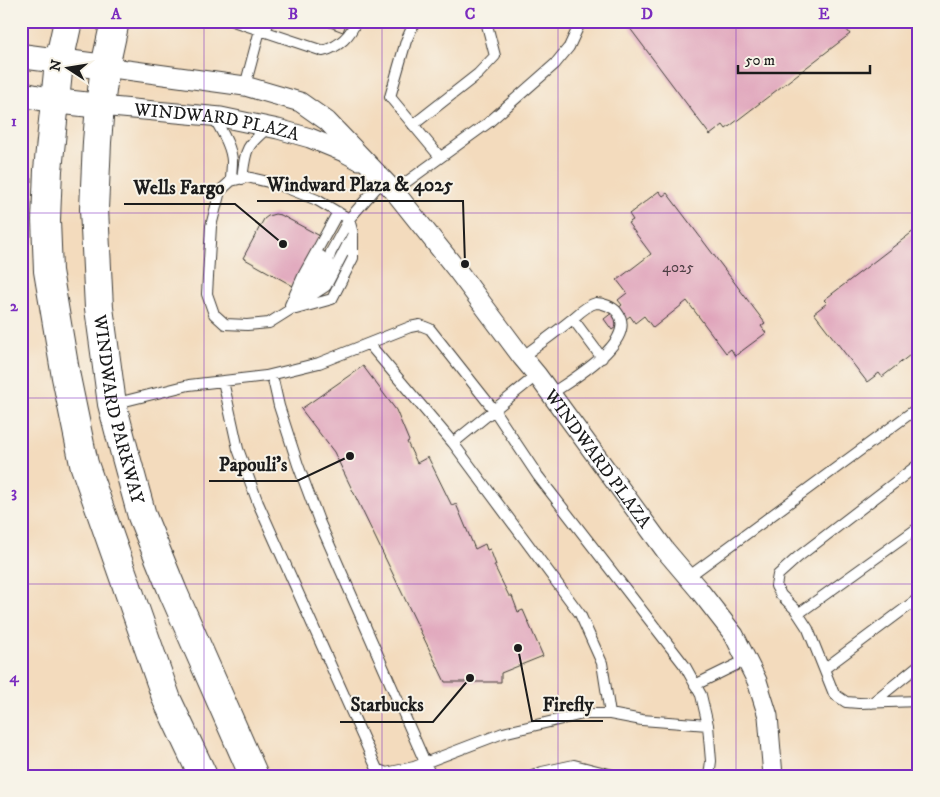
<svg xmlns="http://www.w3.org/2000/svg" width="940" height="797" font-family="'IM FELL DW Pica',serif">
<rect width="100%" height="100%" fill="#f7f3e8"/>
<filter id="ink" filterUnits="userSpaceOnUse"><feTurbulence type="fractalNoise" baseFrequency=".02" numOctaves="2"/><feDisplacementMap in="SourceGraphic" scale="10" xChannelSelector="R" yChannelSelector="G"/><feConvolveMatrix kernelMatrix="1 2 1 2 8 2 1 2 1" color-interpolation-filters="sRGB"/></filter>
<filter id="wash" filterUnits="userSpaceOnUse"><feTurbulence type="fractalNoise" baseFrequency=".0096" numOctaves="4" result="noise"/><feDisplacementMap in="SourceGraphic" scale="20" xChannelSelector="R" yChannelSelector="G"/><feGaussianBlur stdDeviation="1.12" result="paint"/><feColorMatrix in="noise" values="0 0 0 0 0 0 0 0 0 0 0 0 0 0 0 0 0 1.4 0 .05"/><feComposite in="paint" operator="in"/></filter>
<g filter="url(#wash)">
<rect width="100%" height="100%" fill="#f3dbbd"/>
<g id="blocks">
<path fill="#e0a4bb" d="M314,21h33l-4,11z
M636,21h222l-11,9 3,4 -124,95 -3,-4 -13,10 -81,-108z
M659,191l4,5 4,-3 98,130 -4,3 5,7 -31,23 -4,-7 -5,4 -39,-52 -34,27 -9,-12 -9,7 -5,-7 -18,14 -8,-11 18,-14 -4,-5 9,-7 -10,-13 34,-26 -23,-31 5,-3 -4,-6z
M275,214l6,1 39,21 -9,16 32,17 -11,20 -31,-17 -8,14 -50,-28 21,-39 4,-3z
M919,227v121l-37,29 -3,-4 -12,9 -53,-69 13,-10 -3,-3z
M363,366l33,44 13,31 -2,1 10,21 11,-6 24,49 4,-2 19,45 10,-5 2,6 3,-1 6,16h-2l15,31h3l6,16 5,-2 20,46 -42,17v9h-56l-111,-230 -33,-43z"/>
</g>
</g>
<g filter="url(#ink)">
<use href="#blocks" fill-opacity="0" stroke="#3c3934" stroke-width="1"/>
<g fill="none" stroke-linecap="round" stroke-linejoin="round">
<defs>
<path id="service" d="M233,21l90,30c16,-4 28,-16 33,-30
M415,21l-9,20 -16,56 50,60
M265,32l4,-11
M245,86l15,-56
M214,117c7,14 17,28 18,44 0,7 -1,14 -1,20
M413,125l65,-51 17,-18 -9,-35
M242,179c4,-31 3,-32 27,-52
M394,191l94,-68 67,-59 14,-17 12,-26
M302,289l8,-12 11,-21
M290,305l14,-31 34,-62
M296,309l36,-10 21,-41v-22
M288,311l38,-25 27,-52 -4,-15 -32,-19 -40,-16 -30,-7 -16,4 -11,10 -9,35 -4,68 7,20 11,10 22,1 22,-2 19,-12 30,-30 10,-20 3,-9 18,-33 35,-40
M573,319l29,39
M369,344l84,99 127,171 22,49 8,51
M522,357c16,-12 33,-24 49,-37 7,-6 16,-15 25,-17 7,0 17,4 21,9 23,29 -48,69 -66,82
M272,375l7,31 19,59 21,56 112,255
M223,381l15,68 20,54 119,266 9,4 28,-6 89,-34 80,-19h27l32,6 66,5
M113,404l76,-19 77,-9 53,-13 91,-36 10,-2 10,4 64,81 44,66 147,190 16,29 7,30 3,36 -2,15
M453,443l84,-68
M919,464l-121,93 -20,18 -2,11 5,9 14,14 13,20 26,65 12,8 13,1 60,-2
M688,577l231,-170
M798,614l121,-87
M824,669l95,-71
M695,685l51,-25
M872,703l47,-38
M533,776l9,-4 32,-7 43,11"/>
<g id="minor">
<path id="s1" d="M105,67l140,19 55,16 27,19 67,70 63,79 65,87 15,18 128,175 34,40 35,45 23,46 11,35 5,60"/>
<path id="s2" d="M100,106l121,11 57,12 32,9 34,14 15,8"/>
</g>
<path id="tertiary" d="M21,56l84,11
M21,94l34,7 45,5"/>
<g id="secondary">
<path d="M68,21l-9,41 -11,108 -2,50 2,51 18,106 18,87 83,236 36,76"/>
<path id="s3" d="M115,21l-10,46 -5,39 -3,36 -3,67 5,99 13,96 12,46 18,66 31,76 81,184"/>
</g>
</defs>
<use href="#service" stroke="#3c3934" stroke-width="12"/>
<use href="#minor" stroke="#3c3934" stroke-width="21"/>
<use href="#tertiary" stroke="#3c3934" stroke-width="26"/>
<use href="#secondary" stroke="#3c3934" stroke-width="30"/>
<use href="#service" stroke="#fff" stroke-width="10"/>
<use href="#minor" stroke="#fff" stroke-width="19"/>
<use href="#tertiary" stroke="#fff" stroke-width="24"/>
<use href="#secondary" stroke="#fff" stroke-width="28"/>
</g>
</g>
<path fill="none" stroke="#7b2cbf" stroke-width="1" stroke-opacity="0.55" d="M204,21v755M382,21v755M558,21v755M736,21v755M21,213h898M21,398h898M21,584h898"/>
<g text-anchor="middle" stroke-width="4" stroke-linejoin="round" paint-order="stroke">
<g font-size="15" fill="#4d3e44">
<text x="678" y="272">4025</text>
</g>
<g font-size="18" fill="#1c1c1c" stroke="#f7f3e8">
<text dy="6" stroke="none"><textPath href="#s2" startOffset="118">WINDWARD PLAZA</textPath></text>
<text dy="6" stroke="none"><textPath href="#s3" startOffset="392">WINDWARD PARKWAY</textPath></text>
<text dy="6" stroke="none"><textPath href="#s1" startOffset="665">WINDWARD PLAZA</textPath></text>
</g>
</g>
<path fill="none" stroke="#1c1c1c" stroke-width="2" d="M465 264L463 201H257M283 244L235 204H124M350 456L297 481H209M518 648L532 721H603M470 678L433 722H340"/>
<g fill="#1c1c1c" stroke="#f7f3e8" stroke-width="2">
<circle cx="465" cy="264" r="5"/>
<circle cx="283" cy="244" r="5"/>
<circle cx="350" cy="456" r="5"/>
<circle cx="518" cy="648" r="5"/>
<circle cx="470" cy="678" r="5"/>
</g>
<g font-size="19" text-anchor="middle" font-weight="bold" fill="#1c1c1c" stroke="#f7f3e8" stroke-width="4" stroke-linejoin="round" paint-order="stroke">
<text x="360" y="191">Windward Plaza &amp; 4025</text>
<text x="179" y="194">Wells Fargo</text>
<text x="253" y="471">Papouli's</text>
<text x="568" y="711">Firefly</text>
<text x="387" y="711">Starbucks</text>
</g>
<rect width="940" height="797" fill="none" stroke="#f7f3e8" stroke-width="55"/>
<g transform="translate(68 68) rotate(282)" stroke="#f7f3e8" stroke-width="4" paint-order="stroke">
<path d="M0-4L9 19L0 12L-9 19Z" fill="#1c1c1c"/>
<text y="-8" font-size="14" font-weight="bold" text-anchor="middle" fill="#1c1c1c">N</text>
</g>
<path d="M738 65v8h132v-8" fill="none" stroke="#1c1c1c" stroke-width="2.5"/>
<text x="745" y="65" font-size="15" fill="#1c1c1c" stroke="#f7f3e8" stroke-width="4" paint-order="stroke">50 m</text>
<rect x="28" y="28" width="884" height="742" fill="none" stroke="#7b2cbf" stroke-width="2"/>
<g font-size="16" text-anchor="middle" font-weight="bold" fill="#7b2cbf">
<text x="116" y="19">A</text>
<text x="293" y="19">B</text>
<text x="470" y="19">C</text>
<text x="647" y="19">D</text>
<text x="824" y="19">E</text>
<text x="14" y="126">1</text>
<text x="14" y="311">2</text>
<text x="14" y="497">3</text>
<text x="14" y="682">4</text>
</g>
</svg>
